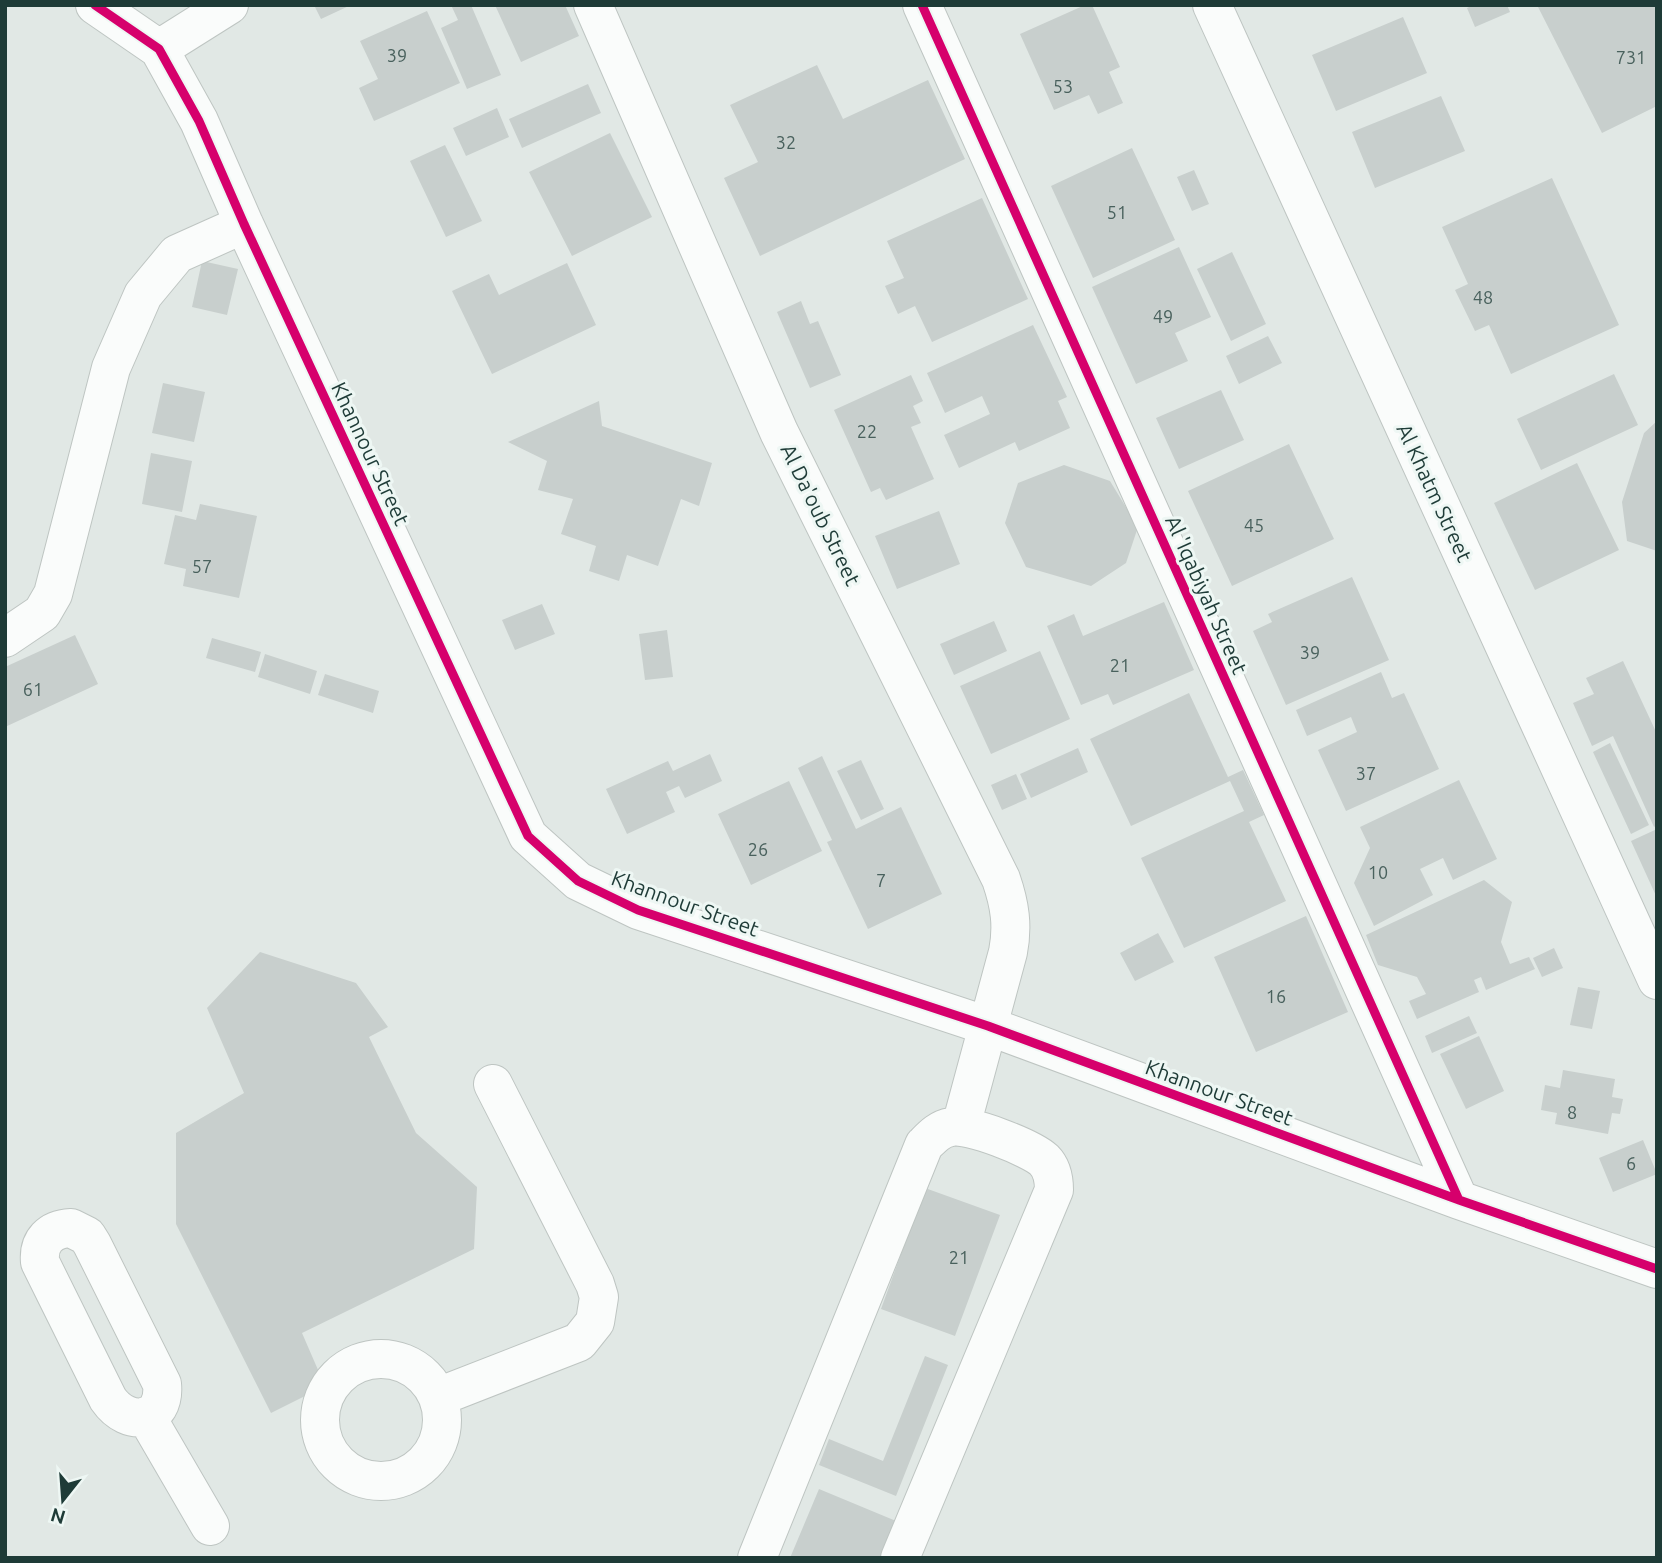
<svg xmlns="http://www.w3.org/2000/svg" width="1662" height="1563" font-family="Ubuntu,sans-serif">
<rect width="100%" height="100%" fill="#e1e8e5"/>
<path fill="#c8cfcd" d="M314,5h37l-30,14z
M451,5h20l30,70 -34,14 -26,-61 17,-8z
M495,5h70l14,31 -58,26z
M1085,5h7l28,62 -11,5 14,31 -25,11 -9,-19 -35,15 -34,-76z
M1473,5h34l3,7 -35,15 -8,-19z
M1537,5h120v101l-55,27z
M427,11l33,72 -86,38 -15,-33 19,-9 -18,-38z
M1403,17l24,56 -91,38 -24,-56z
M817,65l26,54 85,-39 37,79 -205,97 -36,-78 34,-16 -28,-57z
M588,84l13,29 -79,35 -13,-29z
M1441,96l24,55 -90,37 -23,-56z
M497,108l12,29 -43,19 -13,-28z
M610,133l42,84 -80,39 -43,-84z
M445,145l37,76 -36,16 -36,-76z
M1132,148l43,92 -82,38 -42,-92z
M1194,170l15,34 -17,7 -15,-34z
M1552,178l67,147 -108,49 -22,-49 -14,6 -20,-41 13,-6 -26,-57z
M982,198l46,101 -96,43 -17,-36 -17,8 -13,-28 19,-8 -17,-37z
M1179,247l32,70 -36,16 13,28 -52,23 -44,-97z
M1232,252l34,72 -35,17 -34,-72z
M202,261l36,8 -11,46 -35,-8z
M567,263l29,62 -104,49 -40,-83 37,-17 10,21z
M801,301l9,23 8,-3 23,54 -31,13 -33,-76z
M1033,325l34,72 -9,4 12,27 -51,23 -4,-9 -56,26 -15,-33 46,-21 -8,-18 -37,17 -18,-40z
M1268,336l14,27 -43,21 -13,-28z
M1614,374l24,51 -97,45 -24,-51z
M911,375l12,26 -10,5 8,17 -10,4 23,52 -48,21 -6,-12 -9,4 -37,-82z
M163,383l42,9 -11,50 -42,-9z
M1221,390l23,50 -65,29 -23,-51z
M599,401l3,25 110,37 -13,43 -18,-7 -23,67 -31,-11 -8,26 -30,-10 7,-25 -35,-12 12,-35 -35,-9 9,-29 -39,-19z
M1657,421v130l-30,-10 -5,-39 22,-69z
M1289,444l45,95 -102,47 -44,-95z
M151,453l41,8 -10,51 -40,-8z
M1577,463l42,87 -84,40 -41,-87z
M1064,465l46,16 28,46 -12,36 -35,23 -65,-19 -21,-44 13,-40z
M200,504l57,12 -18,82 -56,-12 3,-17 -22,-5 11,-49 21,5z
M939,511l21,53 -63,25 -22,-53z
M1352,577l37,83 -103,45 -33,-74 19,-9 -4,-8z
M1164,602l30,68 -81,35 -5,-11 -27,11 -34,-79 27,-12 9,22z
M542,604l13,30 -40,16 -13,-30z
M994,621l13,30 -53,24 -14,-31z
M667,630l6,47 -28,3 -6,-46z
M75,635l23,49 -93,43v-60z
M212,638l49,14 -6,20 -49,-14z
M1040,651l30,68 -79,35 -31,-68z
M265,654l52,17 -7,23 -52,-17z
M1623,661l34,73v91l-3,2 -41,-91 -21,10 -19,-43 21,-9 -8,-16z
M1381,672l11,26 12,-5 35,76 -93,42 -28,-61 39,-18 -6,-15 -44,19 -11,-26z
M325,674l54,17 -6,22 -55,-18z
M1189,693l39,84 15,-7 21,45 -15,7 37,79 -102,47 -43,-90 103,-47 -14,-30 -99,45 -41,-87z
M1610,743l39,82 -18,9 -38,-82z
M1078,748l10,24 -57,26 -11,-24z
M710,754l12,27 -37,17 -6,-12 -13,6 9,20 -48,22 -21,-45 62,-28 5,10z
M822,756l34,73 45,-22 41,87 -74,35 -41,-87 5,-2 -34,-72z
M861,760l23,49 -23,11 -24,-49z
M1016,774l11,25 -25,11 -11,-25z
M1459,780l38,79 -44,21 -10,-22 -23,11 13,26 -59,31 -20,-43 16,-35 -10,-21z
M789,781l33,70 -71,34 -33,-71z
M1657,829v69l-26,-57z
M1484,880l28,22 -11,40 9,22 19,-7 6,12 -49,21 -5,-13 -7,3 5,12 -62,27 -8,-18 17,-7 -9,-17 -39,-12 -12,-30z
M1306,916l42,96 -92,40 -42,-95z
M1158,933l16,29 -39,19 -15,-28z
M1554,948l9,20 -21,9 -9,-19z
M260,952l96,31 32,44 -19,10 47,96 61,54 -3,62 -172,84 23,53 -54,27 -95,-189v-91l68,-40 -37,-85z
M1578,987l22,4 -8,38 -22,-4z
M1469,1016l8,17 -45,20 -7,-17z
M1479,1036l25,55 -38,18 -26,-55z
M1563,1070l52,9 -3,18 11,2 -3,15 -8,-1 -4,21 -53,-10 2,-11 -16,-3 4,-25 15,3z
M1643,1140l14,34 -44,18 -14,-34z
M925,1188l75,27 -45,121 -74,-27z
M925,1356l23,9 -52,131 -77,-31 10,-26 54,22z
M819,1489l77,32 -16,37h-90z"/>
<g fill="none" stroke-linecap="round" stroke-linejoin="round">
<defs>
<path id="minor" d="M95,5l64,44 40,72 45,103 284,612 50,45 60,29 350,116 471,174 198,69
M593,5l186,427 222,447c9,26 12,47 7,73l-47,174
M922,5l537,1195
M1212,5l445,975
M159,49l70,-44
M5,638l37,-25 11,-19 58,-226 32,-73 34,-41 67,-30
M71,1228l16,8 5,8 70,140c4,39 -34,44 -54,15l-68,-137c-2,-21 10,-33 31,-34z
M320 1420a61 61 0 1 1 122 0a61 61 0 1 1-122 0Z
M438,1397l141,-55 16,-20 4,-25 -4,-13 -102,-200
M146,1416l64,110
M757,1558l167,-413c8,-8 15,-16 27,-18 17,-4 80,21 93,33 8,8 10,19 10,30l-154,368"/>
</defs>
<use href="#minor" stroke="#bec5c2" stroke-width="40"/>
<use href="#minor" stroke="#fafcfb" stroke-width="38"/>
<defs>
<path id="cycleway" d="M95,5l64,44 40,72 45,103 284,612 50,45 60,29 350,116 471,174 198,69
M922,5l537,1195"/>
</defs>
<use href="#cycleway" stroke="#eef7f4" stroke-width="13"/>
<use href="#cycleway" stroke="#d6006c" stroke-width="9"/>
</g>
<g text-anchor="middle" stroke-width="6" stroke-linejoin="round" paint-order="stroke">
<g font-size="18" fill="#49615d">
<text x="397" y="62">39</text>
<text x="1631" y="64">731</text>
<text x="1063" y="93">53</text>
<text x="786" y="149">32</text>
<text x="1117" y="219">51</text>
<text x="1483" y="304">48</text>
<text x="1163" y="323">49</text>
<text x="867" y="438">22</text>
<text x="1254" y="532">45</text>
<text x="202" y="573">57</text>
<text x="1310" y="659">39</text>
<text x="1120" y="672">21</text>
<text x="33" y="696">61</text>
<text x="1366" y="780">37</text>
<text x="758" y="856">26</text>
<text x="1378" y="879">10</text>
<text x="881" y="887">7</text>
<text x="1276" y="1003">16</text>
<text x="1572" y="1119">8</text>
<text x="1631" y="1170">6</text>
<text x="959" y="1264">21</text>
</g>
<g font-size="21" fill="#1e3b37" stroke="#eef7f4">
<text transform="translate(370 454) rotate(65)" y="7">Khannour Street</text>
<text transform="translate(1434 493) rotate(65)" y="7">Al Khatm Street</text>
<text transform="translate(820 515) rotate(64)" y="7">Al Da'oub Street</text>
<text transform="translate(1206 595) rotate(66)" y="7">Al 'Iqabiyah Street</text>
<text transform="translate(685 904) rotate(20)" y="7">Khannour Street</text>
<text transform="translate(1219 1093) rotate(20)" y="7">Khannour Street</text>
</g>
</g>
<rect width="1662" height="1563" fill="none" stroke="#1e3b37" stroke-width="14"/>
<g transform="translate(63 1500) rotate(197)" stroke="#eef7f4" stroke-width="5" paint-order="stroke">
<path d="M0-5L12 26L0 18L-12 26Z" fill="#1e3b37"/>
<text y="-10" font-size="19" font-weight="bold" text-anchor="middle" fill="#1e3b37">N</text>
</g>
</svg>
